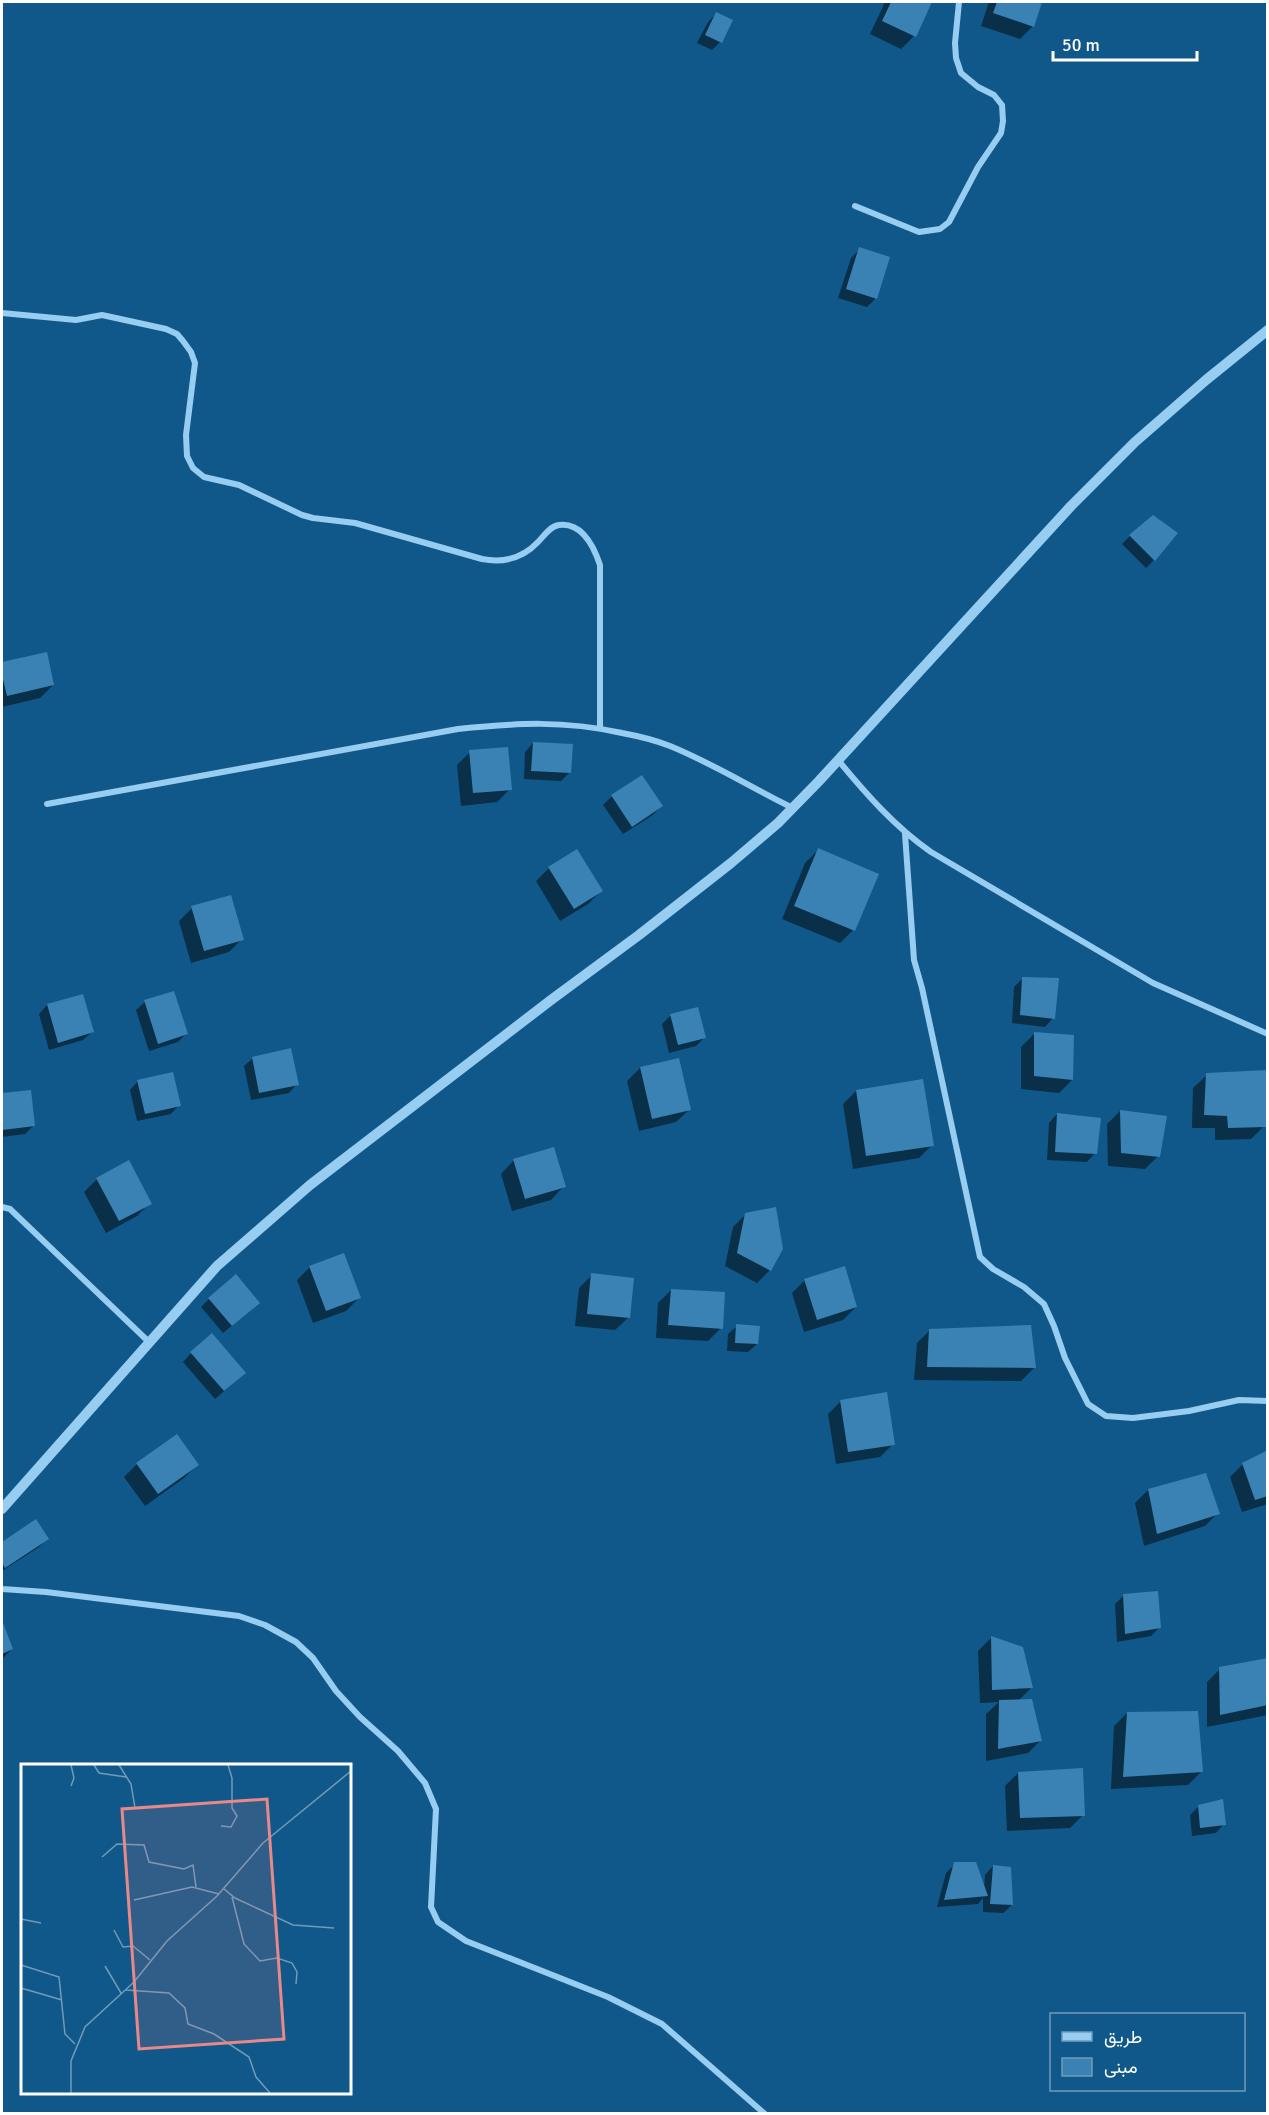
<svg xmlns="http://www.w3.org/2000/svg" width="1269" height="2115" font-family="Signika,Vazirmatn,sans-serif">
<rect width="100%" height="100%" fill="#11588a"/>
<path fill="#0007" d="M885,2h46l-17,34 -13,13 -31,-15z
M989,2h52l-8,24 -13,13 -39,-13z
M716,14l4,28 -8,8 -15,-7 11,-21z
M860,249l16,49 -9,9 -29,-9 13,-40z
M1130,536l24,24 -8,8 -24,-24z
M45,653l8,32 -13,13 -38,9v-44z
M533,743l37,29 -9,9 -37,-2 1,-27z
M470,752l40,37 -13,13 -36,4 -4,-41z
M612,796l49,10 -8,9 -30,19 -20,-29z
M818,850l35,80 -13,13 -58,-24 23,-56z
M549,868l52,23 -13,13 -28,17 -24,-40z
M192,908l50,31 -13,13 -38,11 -12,-42z
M1023,978l30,40 -8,9 -33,-4 2,-36z
M145,1002l41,32 -8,8 -29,9 -13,-41z
M47,1005l45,27 -9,8 -34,10 -10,-36z
M670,1016l35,21 -9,9 -27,7 -7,-29z
M1034,1034l38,46 -13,13 -38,-4v-42z
M253,1058l44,26 -8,9 -38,7 -7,-34z
M640,1068l50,41 -14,13 -37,9 -12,-50z
M1207,1075l57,51 -13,13 -36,1v-12h-23l1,-40z
M138,1081l41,24 -8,9 -34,7 -7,-31z
M29,1091l5,34 -9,9 -23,3v-42z
M856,1091l76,54 -13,13 -66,11 -10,-65z
M1120,1111l38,45 -13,13 -37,-3 -1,-42z
M1057,1114l38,39 -8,9 -40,-2 2,-37z
M514,1160l50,26 -13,14 -39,11 -11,-37z
M97,1179l53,24 -13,13 -31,17 -22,-41z
M746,1214l24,56 -13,13 -32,-17 8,-39z
M310,1267l49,31 -13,13 -33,12 -16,-43z
M592,1275l37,42 -14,13 -40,-4 4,-38z
M805,1280l51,27 -13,13 -39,12 -12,-39z
M671,1290l50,38 -13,13 -52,-3 2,-35z
M209,1299l41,12 -27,22 -22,-26z
M737,1326l20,18 -9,8 -21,-1 1,-17z
M930,1330l104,38 -13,13 -107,-1 3,-37z
M191,1353l45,28 -21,18 -32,-37z
M841,1401l52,43 -13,13 -44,7 -8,-50z
M1268,1452v52l-26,8 -12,-35 13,-13z
M137,1464l60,1 -13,13 -39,28 -21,-29z
M1148,1490l70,23 -13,13 -61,20 -9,-43z
M36,1521l11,18 -8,8 -37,24v-28z
M1124,1595l35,33 -8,8 -34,6 -2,-38z
M2,1623l10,26 -10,10z
M991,1638l31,11 9,39 -13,13 23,39 -13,13 -42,8v-47l13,-12 -19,1 -2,-52z
M1268,1659v56l-61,12v-45l13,-13z
M1127,1713l74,59 -13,13 -77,4 3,-63z
M1018,1773l65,42 -13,13 -63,3 -2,-45z
M1199,1806l25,18 -8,9 -24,3 -2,-21z
M955,1864l29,25 1,-14 8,-9 19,39 -9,8 -20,-1v-14l-5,6 -41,3 9,-34z"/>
<path fill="#3a82b4" d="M891,2h41l-16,35 -34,-16z
M997,2h45l-8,25 -41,-14z
M716,12l17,8 -11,23 -17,-8z
M859,247l31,10 -13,42 -31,-10z
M1153,515l25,18 -23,28 -26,-26z
M47,652l7,33 -47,11 -5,-21v-13z
M533,742l40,2 -2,29 -40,-2z
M508,747l4,43 -39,3 -4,-43z
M642,775l21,31 -31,21 -21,-32z
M818,848l61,26 -24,57 -61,-25z
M577,849l26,42 -29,18 -26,-42z
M231,895l13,45 -40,11 -13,-45z
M1022,977l37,1 -4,41 -35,-4z
M174,991l14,43 -30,10 -14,-44z
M83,994l11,38 -36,11 -11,-39z
M698,1007l8,31 -28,7 -8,-31z
M1034,1032l40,3 -1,45 -39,-4z
M291,1048l8,37 -40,8 -7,-36z
M679,1058l12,52 -39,9 -12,-52z
M1268,1070v53l-2,4 -38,1 -1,-12 -23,-1 2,-42z
M173,1072l8,34 -36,8 -8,-34z
M923,1079l11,67 -68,10 -10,-66z
M31,1090l4,36 -33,4v-37z
M1120,1110l47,6 -7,41 -39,-4z
M1057,1113l44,5 -4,36 -42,-2z
M554,1147l12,40 -41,12 -12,-40z
M129,1160l23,44 -33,17 -23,-43z
M776,1207l7,42 -12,22 -34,-18 8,-40z
M344,1253l17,45 -35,13 -17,-45z
M845,1266l12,41 -40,13 -13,-41z
M591,1273l43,5 -4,40 -43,-4z
M236,1274l24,29 -28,23 -24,-28z
M671,1289l54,3 -2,37 -55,-4z
M736,1324l24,2 -2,18 -23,-1z
M1031,1325l5,43 -109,-1 2,-38z
M212,1333l34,40 -22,18 -34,-39z
M887,1392l8,53 -47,7 -8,-52z
M177,1434l22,31 -41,29 -22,-31z
M1268,1450v46l-13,4 -13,-37z
M1206,1473l14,41 -63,20 -9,-45z
M36,1519l13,20 -44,29 -3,-5v-21z
M1158,1591l3,37 -36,6 -2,-40z
M2,1620l11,29 -11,5z
M991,1636l32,11 10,41 -41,2z
M1268,1658v47l-48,10 -1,-48z
M1032,1699l10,42 -44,8 1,-49z
M1198,1711l5,61 -80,5 4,-65z
M1083,1768l2,48 -65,2 -2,-46z
M1223,1799l3,26 -26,3 -2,-23z
M954,1862h22l12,34 -44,4z
M993,1865l18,2 2,38 -23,-1z"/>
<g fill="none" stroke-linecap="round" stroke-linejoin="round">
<path stroke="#97cdf1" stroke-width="6" d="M855,206l64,26 21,-3 9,-7 29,-55 23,-34 2,-12 -1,-16 -8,-10 -16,-8 -17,-14 -5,-15 -1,-15 4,-41
M2,313l74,7 26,-5 64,14 11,5 6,7 8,11 4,11 -9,72 1,21 6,12 11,9 35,8 63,30 11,3 42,5 127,36c21,4 41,-1 56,-17 6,-6 12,-16 21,-17 23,-3 35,22 41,40v163
M838,760c28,34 57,67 93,92l222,131 115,51
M47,804l411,-75c60,-6 105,-9 164,4 16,3 33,7 48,13 42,17 82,42 123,62
M905,834l9,126 8,28 58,269 13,12 31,18 20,17 10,22 11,32 23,46 18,12 27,2 56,-7 50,-11 29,1
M2,1207l8,2 140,134
M2,1589l44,3 193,24 26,9 31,17 17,16 23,33 24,26 38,34 27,32 11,26 -5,98 7,15 28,19 142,56 54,27 103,90"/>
<path stroke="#97cdf1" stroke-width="10" d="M2,1509l215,-243 93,-81 241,-185 88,-65 92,-72 47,-40 41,-42 252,-275 64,-64 71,-62 62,-50"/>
</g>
<g transform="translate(21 1764)">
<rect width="330" height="330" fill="#11588a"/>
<path fill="none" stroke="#709bb9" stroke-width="1.5" d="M50,1l3,13 -3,8M73,1l5,8 27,4M98,1l12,19 4,24M200,62l10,1 6,-11 -5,-8v-30l-4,-13M81,93l15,-13 27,1 5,17 35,7 9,-4 3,22M203,125l11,9 58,27 41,3M211,133l12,47 16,17 17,-3 15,5 5,9 -1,12M113,136l58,-13 27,7M0,155l20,4M93,166l9,17 10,-1 17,14M0,201l38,12 6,57 10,10M84,202l16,27M0,224l41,12M105,226l43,3 16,15 3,16 26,10 35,23 7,20 14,16M50,329v-32l14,-34 49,-45 33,-41 50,-45 46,-53 88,-72"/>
<path fill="#e88989" fill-opacity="0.15" stroke="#e88989" stroke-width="3" d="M246,35l17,240 -145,10 -17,-240z"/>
<rect width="330" height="330" fill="none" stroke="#fff" stroke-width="3"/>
</g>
<rect width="1269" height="2115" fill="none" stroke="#ffffff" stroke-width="6"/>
<rect x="1050" y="2013" width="195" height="78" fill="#11588a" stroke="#709bb9" stroke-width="1.5"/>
<rect x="1062" y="2032" width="30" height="9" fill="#97cdf1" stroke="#709bb9" stroke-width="1.5"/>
<text x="1104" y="2043" font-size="18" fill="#ffffff">طريق</text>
<rect x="1062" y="2058" width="30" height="18" fill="#3a82b4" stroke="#709bb9" stroke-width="1.5"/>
<text x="1104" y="2073" font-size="18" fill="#ffffff">مبنى</text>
<path d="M1053 51v9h144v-9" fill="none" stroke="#ffffff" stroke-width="3"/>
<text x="1062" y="51" font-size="18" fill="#ffffff" stroke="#11588a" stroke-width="4.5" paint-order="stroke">50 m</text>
</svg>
